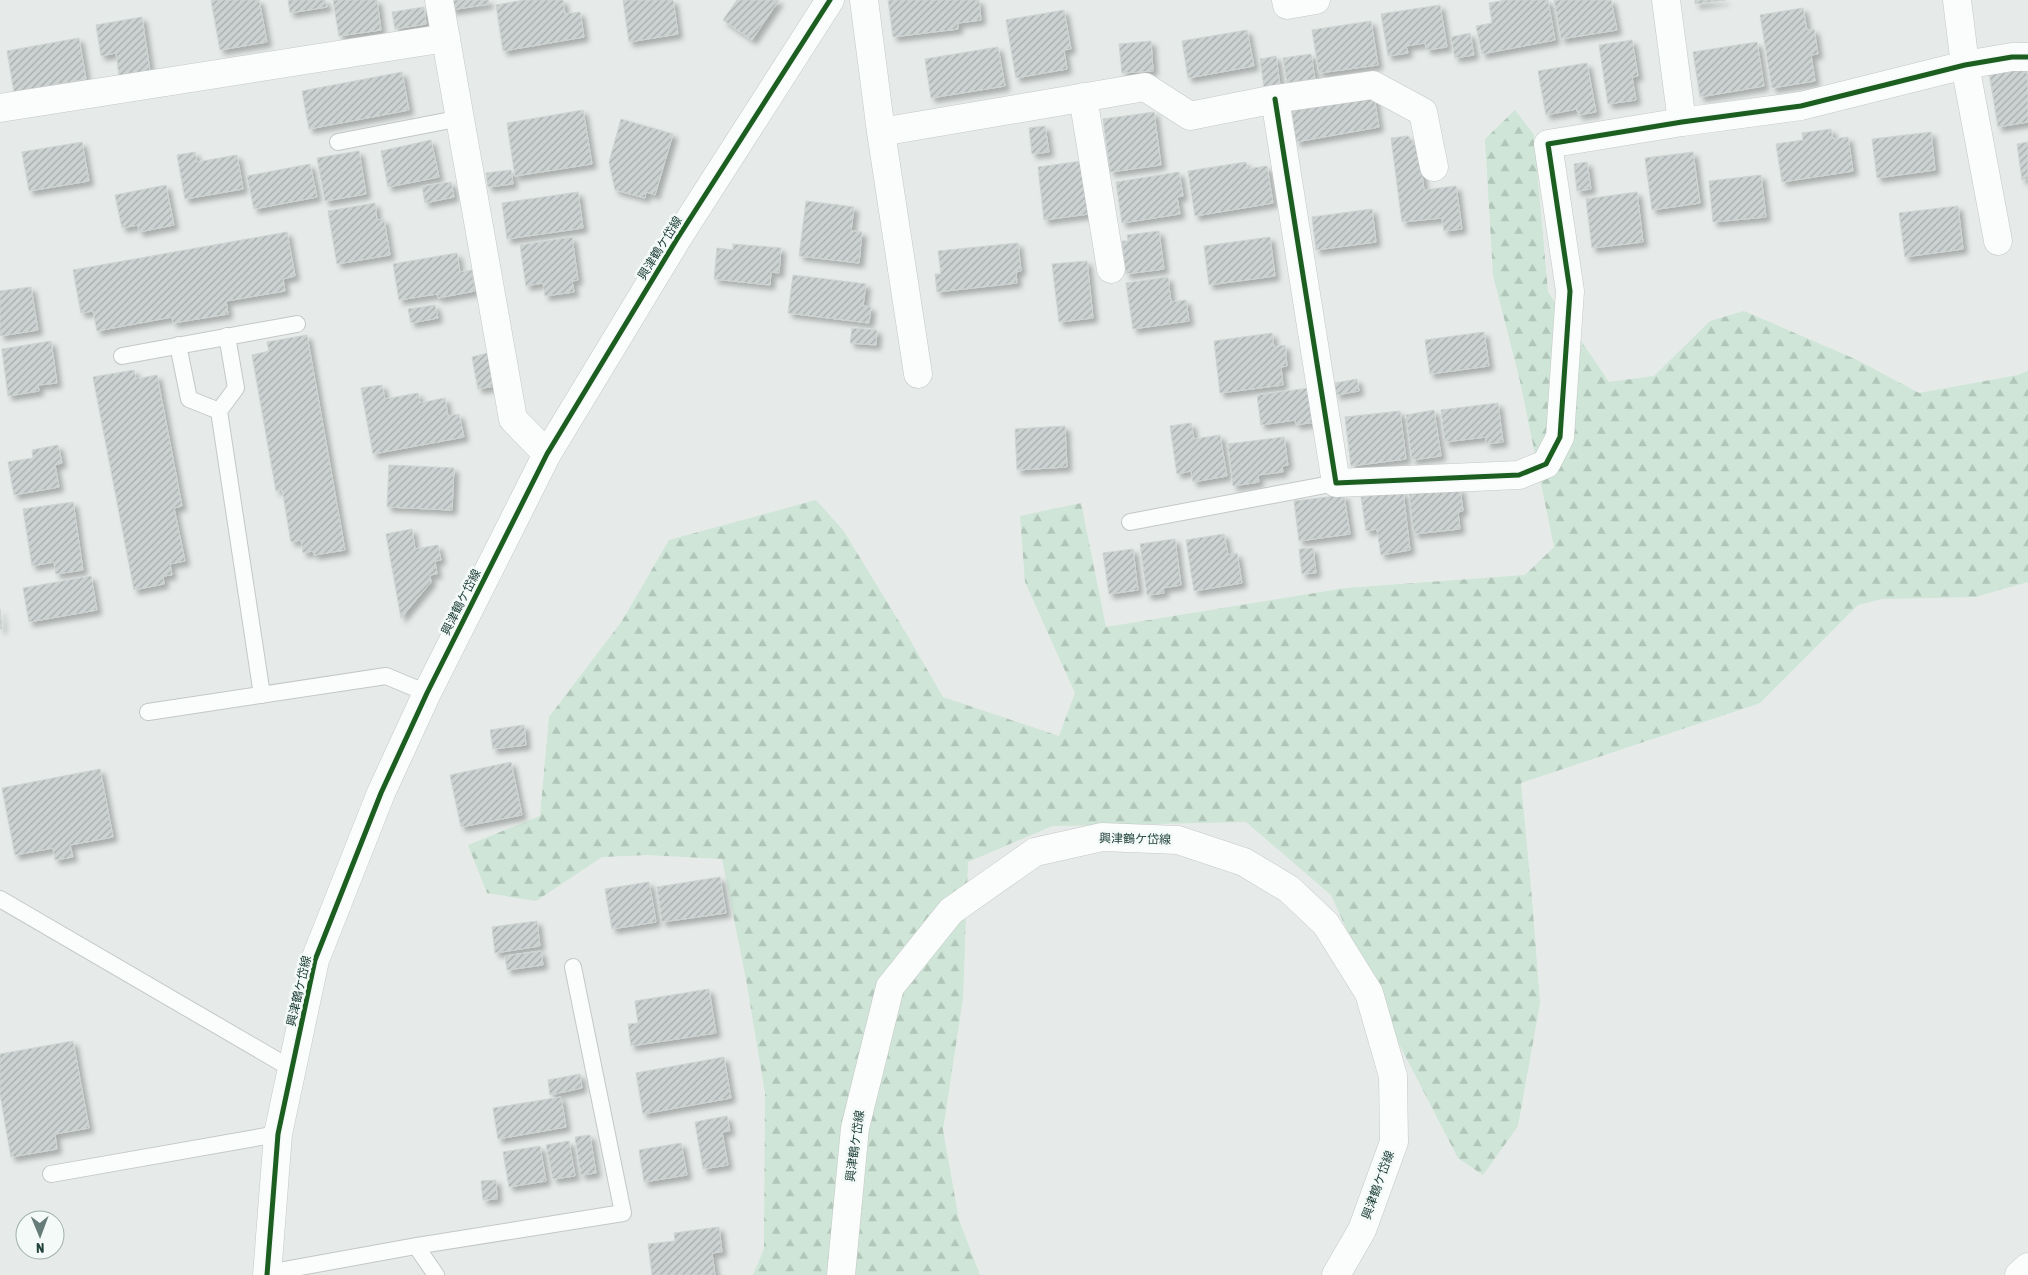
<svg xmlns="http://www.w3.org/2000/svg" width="2028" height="1275" font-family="'Asap Condensed','Noto Sans JP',sans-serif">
<defs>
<pattern id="forest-firs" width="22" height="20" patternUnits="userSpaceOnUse" patternTransform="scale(1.25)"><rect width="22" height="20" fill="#cee5d7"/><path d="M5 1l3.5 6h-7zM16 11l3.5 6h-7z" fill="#b1c6b9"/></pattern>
<pattern id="building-hatch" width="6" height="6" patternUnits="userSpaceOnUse" patternTransform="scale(1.25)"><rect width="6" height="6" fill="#ccd2d1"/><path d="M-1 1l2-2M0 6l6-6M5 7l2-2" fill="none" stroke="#a5acab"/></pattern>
<filter id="shadow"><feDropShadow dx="4.5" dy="4.5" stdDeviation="2.5" flood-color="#0004"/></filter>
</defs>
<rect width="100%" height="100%" fill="#e6ebe9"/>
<path fill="url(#forest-firs)" d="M1515,110l19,25 14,157 61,90 45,-6 56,-55 34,-10 111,48 64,34 99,-18 10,-4v211l-53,15 -93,2 -24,6 -98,98 -239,80 11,116 8,104 -22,123 -35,49 -25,-17 -60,-116 -67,-147 -85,-73 -194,4 -84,36 -5,136 -20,132 16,90 21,55h-227l11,-26 1,-156 -19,-114 -24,-120 -75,-4 -45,2 -66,44 -49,-8 -19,-48 72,-29 9,-99 73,-96 47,-81 147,-40 27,30 63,103 37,64 116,39 16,-43 -50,-111 -5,-66 61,-13 25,124 240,-39 179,-13 29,-28 -34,-166 -27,-106 -8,-136z"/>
<path fill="url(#building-hatch)" stroke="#ced4d2" filter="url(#shadow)" d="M211,0h48l8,42 -47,8z
M288,0h37l2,7 -37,6z
M333,0h44l4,30 -42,6z
M449,0h39l1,4 -38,6z
M524,0h39l2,14 15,-2 4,25 -81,14 -7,-46z
M623,0h50l5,34 -49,8z
M737,0h42l-27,40 -29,-20z
M888,0h91l2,20 -23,3v6l-65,8z
M1506,0h42l7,40 -73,14 -6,-28 16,-3 -3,-20z
M1554,0h57l6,30 -56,9z
M1695,0h30l-30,4z
M1440,5l7,42 -20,3 -2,-7 -19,3 2,7 -20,3 -7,-42z
M424,7l2,17 -31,5 -3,-17z
M1803,8l4,22 7,-1 4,25 -7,1 4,26 -43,7 -12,-73z
M1064,10l7,39 -7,1 3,19 -51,9 -10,-58z
M142,17l8,54 -31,5 -3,-23 -15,3 -5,-31z
M1371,21l7,44 -59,8 -7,-43z
M1247,30l7,36 -66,12 -6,-37z
M1470,33l4,22 -19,3 -4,-21z
M79,38l7,41 -72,13 -7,-41z
M1632,40l6,36 -6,1 4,23 -28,4 -9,-59z
M1151,41l2,30 -31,2 -3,-29z
M1757,42l7,44 -64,11 -7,-45z
M998,47l7,39 -74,12 -6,-39z
M1311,54l4,25 -28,4 -4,-25z
M1276,56l4,29 -16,2 -4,-28z
M1587,63l9,49 -18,3 -1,-6 -31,6 -8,-44z
M2026,68l2,14v40l-30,5 -9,-54z
M402,72l7,38 -100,19 -7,-38z
M1374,97l5,30 -83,15 -6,-38z
M583,110l9,54 -77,12 -8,-53z
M1154,112l7,53 -51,7 -7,-53z
M621,119l52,15 -18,61 -9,-3 -1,6 -30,-8 -6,-28z
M1045,126l4,26 -17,2 -3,-26z
M1831,129l2,10 15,-2 5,34 -71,11 -6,-38 27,-4 -1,-7z
M1931,132l4,38 -58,8 -5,-39z
M1408,136l11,15 5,39 32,-4 6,43 -18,2 -2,-13 -40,4 -11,-84z
M431,140l8,37 -51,10 -7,-36z
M82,142l7,39 -60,10 -7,-39z
M2028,142v37l-6,1 -5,-36z
M359,151l7,43 -41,7 -8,-43z
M195,152l2,10 40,-7 6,34 -58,10 -8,-44z
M1693,152l7,51 -48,7 -7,-52z
M1082,161l7,53 -45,6 -6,-53z
M1246,162l1,7 20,-3 6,37 -78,13 -7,-45z
M1587,162l4,27 -14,2 -3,-27z
M310,164l7,33 -63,12 -7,-33z
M511,170l2,14 -25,3 -2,-14z
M1179,172l4,24 -6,1 3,17 -58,9 -6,-41z
M1761,175l5,42 -53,5 -4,-41z
M451,182l3,15 -29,6 -3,-17z
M166,185l8,40 -35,7 -1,-7 -16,3 -7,-33z
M578,192l5,36 -76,11 -5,-36z
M1637,192l6,50 -51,6 -6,-49z
M806,201l48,6 -3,24 11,1 -3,31 -60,-7z
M375,203l2,17 7,-1 6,36 -53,9 -9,-53z
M1958,206l5,43 -58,8 -6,-44z
M1372,209l4,33 -60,8 -4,-33z
M1159,231l5,38 -38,5 -4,-33h6l-1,-6z
M287,232l8,44 -12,3 2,12 -59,10 2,13 -55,9 -1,-6 -75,14 -4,-20 -12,2 -8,-43z
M572,237l6,43 -6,1 2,11 -29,4 -2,-13 -17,3 -6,-41z
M1270,237l5,39 -66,9 -5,-39z
M1018,243l3,28 -5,1 1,11 -80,9 -2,-18h6l-3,-23z
M733,244l48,4 -2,25 -8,-1 -1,13 -56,-6 3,-31 16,2z
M457,253l3,19 12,-2 3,21 -37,7 -1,-4 -38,6 -6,-36z
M1087,261l6,57 -34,4 -7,-58z
M793,275l73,9 -3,22 8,1 -2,16 -81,-10z
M1168,277l3,25 15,-2 3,21 -56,8 -7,-46z
M31,287l7,43 -38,6v-45z
M435,305l3,13 -27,5 -3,-14z
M852,328l25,2 -1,15 -26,-2z
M1484,332l5,34 -59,8 -5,-34z
M1272,333l2,14 11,-2 2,21 -6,1 2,18 -63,8 -6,-52z
M307,335l38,215 -31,5 -1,-4 -10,2 -2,-13 -10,2 -9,-53 -6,2 -24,-136 17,-4 -2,-9z
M51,341l6,42 -19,2 1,6 -31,5 -6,-47z
M488,353l7,33 -17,3 -6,-32z
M134,370l2,9 21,-4 25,131 -8,2 11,53 -15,3 2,11 -9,1 1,8 -30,6 -41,-213z
M1357,379l2,12 -23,4 -1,-12z
M382,385l3,14 33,-6 2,10 25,-5 3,18 11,-2 5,23 -91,17 -12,-66z
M1310,388l5,34 -19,3 -1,-5 -34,5 -4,-30z
M1498,403l5,39 -17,2v-7l-41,5 -4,-32z
M1434,410l7,46 -29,4 -6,-45z
M1400,411l6,48 -55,7 -6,-49z
M1191,423l3,16 26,-4 7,41 -34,6 -2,-11 -14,3 -7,-48z
M1065,426l2,41 -50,3 -2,-41z
M1284,437l4,28 -6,1 1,6 -25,3 1,7 -26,4 -5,-42z
M58,445l4,18 -7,2 4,22 -45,8 -6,-33 25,-4 -1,-8z
M389,465l65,3 -2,42 -65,-3z
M1460,488l3,23 -5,1 2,17 -46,5 -5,-40z
M1403,491l7,59 -29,5 -4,-26 -11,2 -5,-34z
M1344,495l6,39 -51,7 -5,-40z
M73,502l10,68 -27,4 -2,-12 -22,4 -9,-57z
M412,529l3,20 23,-4 3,15 -6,1 2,13 -7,1 1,7 -30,36 -15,-84z
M1224,534l4,21 9,-2 5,30 -48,8 -8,-51z
M1175,539l6,46 -18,3 1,5 -17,2 -7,-51z
M1313,548l3,25 -14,1 -3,-25z
M1133,549l5,41 -29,4 -6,-41z
M91,576l6,34 -68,12 -6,-34z
M0,609l2,20h-2z
M524,725l2,20 -33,4 -3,-19z
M511,762l11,53 -61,12 -11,-52z
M100,769l13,68 -43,8 3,12 -18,3 -2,-12 -38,7 -13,-67z
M720,877l6,36 -64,9 -5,-35z
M649,882l7,40 -44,7 -7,-40z
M537,921l3,25 -45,7 -3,-26z
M541,951l2,14 -36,5 -2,-14z
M709,989l7,44 -85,13 -3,-22 10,-1 -3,-22z
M73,1041l16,87 -34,6 2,15 -46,8 -11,-63v-40z
M724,1057l7,41 -88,16 -7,-41z
M580,1074l2,14 -32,7 -2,-15z
M561,1097l5,30 -68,12 -5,-31z
M727,1116l3,15 -8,1 6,33 -25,4 -8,-47z
M590,1135l6,38 -15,2 -6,-38z
M569,1141l6,35 -22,3 -7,-34z
M681,1143l6,32 -43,7 -5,-32z
M540,1146l6,35 -37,6 -6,-35z
M496,1180l1,19 -14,1 -2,-19z
M719,1227l3,25 -10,1 3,22h-63l-4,-31 27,-3 -1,-8z"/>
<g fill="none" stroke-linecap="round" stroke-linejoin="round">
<defs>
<path id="lane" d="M338,142l123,-24
M227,336l9,52 -17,23 43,284
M178,345l11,54 30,12
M122,356l175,-32
M1130,522l206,-39
M148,712l238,-36 41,17
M0,899l292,170
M51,1174l227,-40
M416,1246l20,29
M267,1273l149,-27 207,-33 -50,-246"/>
<path id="street" d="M439,0l74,419 34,35
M864,0l17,132 37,242
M1286,0l1,5 29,-5
M1666,0l16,122
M1957,0l8,65 33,176
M1083,97l28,172
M1275,99l61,384 183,-8 27,-11 14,-27 10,-146 -22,-147 134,-22 119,-16 164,-41 47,-8h16
M0,108l446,-70
M881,132l264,-45 45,29 85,-17 98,-14 50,27 11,55
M267,1275l11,-141 37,-174 66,-167 46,-100 120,-239 130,-215 153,-239
M841,1275l14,-147 35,-141 61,-76 84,-59 67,-15 76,3 66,22 45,27 37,35 43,69 24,83 1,66 -32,88 -26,45
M2019,1275l9,-8"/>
</defs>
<use href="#lane" stroke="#c3c8c6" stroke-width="18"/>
<use href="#street" stroke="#c3c8c6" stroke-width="29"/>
<use href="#lane" stroke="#fbfcfc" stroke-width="16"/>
<use href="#street" stroke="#fbfcfc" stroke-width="28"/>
<defs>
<path id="cycleway" d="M1275,99l61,384 183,-8 27,-11 14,-27 10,-146 -22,-147 134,-22 119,-16 164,-41 47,-8h16
M267,1275l11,-141 37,-174 66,-167 46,-100 120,-239 130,-215 153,-239"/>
</defs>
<use href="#cycleway" stroke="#f4faf8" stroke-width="8"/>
<use href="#cycleway" stroke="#1b5e20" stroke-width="5"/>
</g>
<g text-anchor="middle" stroke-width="5" stroke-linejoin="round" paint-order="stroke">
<g font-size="12" fill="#21413b" stroke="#f4faf8">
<text transform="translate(660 248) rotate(-58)" y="4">興津鶴ケ岱線</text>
<text transform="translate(461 602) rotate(-63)" y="4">興津鶴ケ岱線</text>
<text transform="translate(1135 839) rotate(1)" y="4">興津鶴ケ岱線</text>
<text transform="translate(299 991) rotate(-77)" y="4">興津鶴ケ岱線</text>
<text transform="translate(855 1146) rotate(-82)" y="4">興津鶴ケ岱線</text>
<text transform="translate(1378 1185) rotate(-70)" y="4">興津鶴ケ岱線</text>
</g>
</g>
<g transform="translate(40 1235) rotate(179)"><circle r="24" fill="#f4faf8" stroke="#a0b0ac"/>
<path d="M0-4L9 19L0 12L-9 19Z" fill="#667c78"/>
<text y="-8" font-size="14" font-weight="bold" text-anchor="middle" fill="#21413b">N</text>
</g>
</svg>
